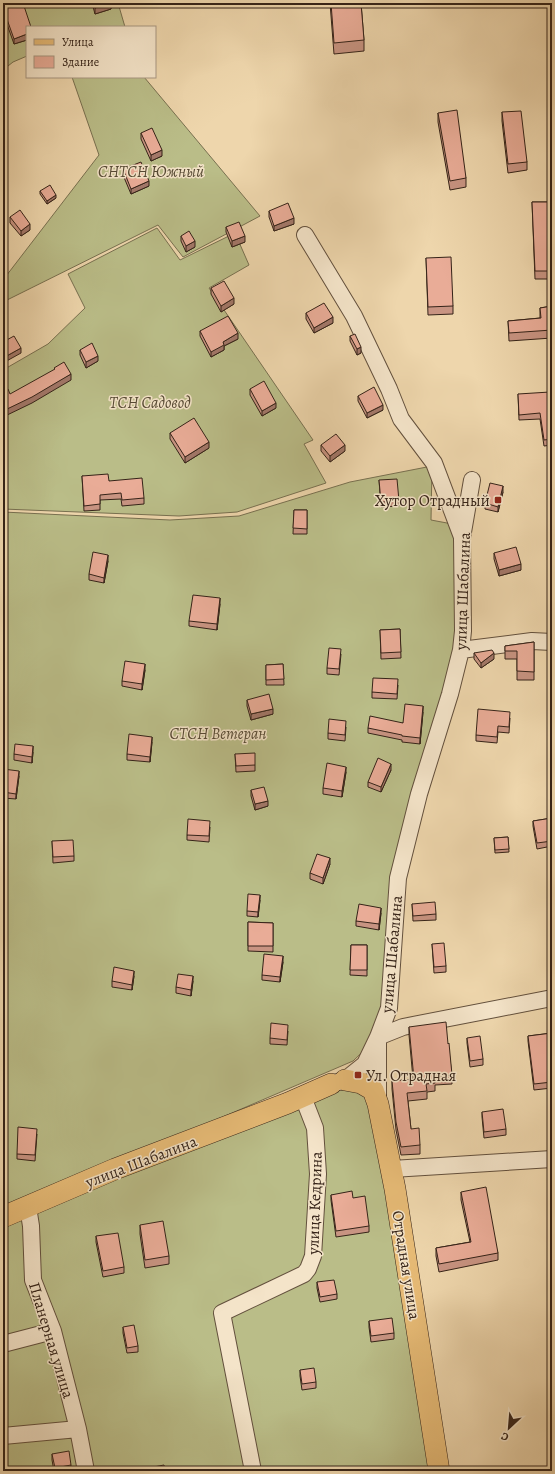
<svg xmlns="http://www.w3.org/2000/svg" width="555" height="1474" font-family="Alegreya,serif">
<rect width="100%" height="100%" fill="#eed6ac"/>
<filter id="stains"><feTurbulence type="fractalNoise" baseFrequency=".005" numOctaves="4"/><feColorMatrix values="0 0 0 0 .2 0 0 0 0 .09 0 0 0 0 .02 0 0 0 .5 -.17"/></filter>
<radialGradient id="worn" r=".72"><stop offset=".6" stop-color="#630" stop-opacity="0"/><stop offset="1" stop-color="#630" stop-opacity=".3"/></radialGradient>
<path fill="#babd88" stroke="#787050" d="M3,3h115l7,24h-98v29l-14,6 -10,8z
M72,77h72l116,139 -77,41 -25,-32 -155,77v-22l96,-125z
M157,228l23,32 55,-27 14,32 -40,23 104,152 -9,4 22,39 -89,29 -58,4 -176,-7v-139l45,-26 37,-36 -17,-34z
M432,466l-1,54 16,3 18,17v65l-63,270 -22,160 -27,26 -142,61 -208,84v-694l167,8 69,-4 111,-34z
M361,1083l17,21 61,367h-436v-243l328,-144z"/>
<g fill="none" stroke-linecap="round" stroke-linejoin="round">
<defs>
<path id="minor" d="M305,235l49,81 35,73 12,30 33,44 28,74
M461,650l71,-9 20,1
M378,1037l25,-10 149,-29
M378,1040v63
M338,1082l7,-2 20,-16 13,-27 11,-29 9,-130 21,-84 31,-100 11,-44 2,-19 -1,-93 10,-58
M392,1169l160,-10
M28,1207l3,19 2,54 20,51 25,98 8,42
M3,1344l50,-13
M3,1436l75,-7
M253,1471l-31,-158 82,-39 4,-5 5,-13 5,-82 -3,-46 -12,-31"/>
<path id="major" d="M345,1080l16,3 12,7 5,14 17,85 44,282
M3,1217l112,-48 173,-66 43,-19"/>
</defs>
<use href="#minor" stroke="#63503d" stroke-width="18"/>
<use href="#major" stroke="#352318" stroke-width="22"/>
<use href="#minor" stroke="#f4e4c9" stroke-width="16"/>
<use href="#major" stroke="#e7bb76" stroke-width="21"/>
</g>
<path fill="#c89482" stroke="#352318" d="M3,3l24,24v13l-13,4 -11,-31z
M92,3h19v6l-16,5z
M330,3h31l3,37v11l-30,3z
M502,112l25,50v8l-19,3 -6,-52z
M438,113l28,65v9l-16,3 -12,-68z
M141,133l21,23 -11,5 -10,-22z
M123,169l26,17 -18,8 -8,-19z
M40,191l16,7 -9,6 -7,-10z
M532,202h20v77h-17z
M269,211l25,13 -20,7 -5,-14z
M10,217l20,13 -9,6 -11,-13z
M226,227l19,15 -13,5 -6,-15z
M181,236l14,11 -9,5 -5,-11z
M426,258l27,48v8l-25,1z
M211,288l23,16 -13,8 -10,-18z
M552,306v32l-43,3 -1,-20 32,-3v-10z
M306,313l27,10 -19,10 -8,-14z
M200,331l38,8 -14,7v4l-13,7 -11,-21z
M350,336l11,17 -4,2 -7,-14z
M80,350l18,11 -12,7 -6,-13z
M250,389l26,19 -14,8 -12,-21z
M518,394l34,17v34l-8,1 -4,-27 -21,1z
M358,396l25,14 -16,8 -9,-17z
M170,433l39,15 -24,15 -15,-24z
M321,445l24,6 -15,11 -9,-11z
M82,476l27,5 35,17v6l-22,2 -1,-7 -21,1v10l-16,1z
M379,480l20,21v5l-18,1z
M503,492l-5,20 -13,-3v-6z
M294,510h13v24h-14z
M494,553l27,17 -22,6 -5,-17z
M108,561l-4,22 -15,-3v-6z
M220,604l-3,26 -28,-4v-5z
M400,629l1,29 -20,1 -1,-29z
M534,642v38h-17v-21h-12v-13z
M474,653l20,6 -13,9 -7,-9z
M341,654l-2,21 -12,-1v-6z
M283,664l1,21h-18v-20z
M145,670l-3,20 -20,-4v-5z
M398,685l-1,14 -25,-1v-6z
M247,700l26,14 -22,6 -4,-14z
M423,712l-3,32 -18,-2v-2l-34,-7v-5l35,-5z
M510,718l-1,15 -11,-1 -1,11 -21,-2v-6z
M346,727l-1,14 -17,-2v-6z
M550,736h2v14l-2,-8z
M152,742l-2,20 -23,-2v-6z
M33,752l-1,11 -18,-3v-6z
M235,754l20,11v6l-19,1z
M3,769l16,7 -3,23 -13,-1z
M391,770l-10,22 -13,-5v-5z
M346,772l-4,25 -19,-3v-6z
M251,790l17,16 -13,4 -4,-14z
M552,818v28l-15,3 -4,-23v-5z
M210,827l-1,15 -22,-2v-5z
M508,837l1,15 -14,1 -1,-15z
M52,841l22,15v5l-21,2z
M330,864l-7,20 -13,-5v-6z
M260,900l-2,17 -11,-1v-5z
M412,904l24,10v6l-23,1z
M381,913l-2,17 -23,-4v-5z
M248,922l25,1v29l-25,-1z
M432,944l14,22v6l-12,1z
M351,945h16v31l-17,-1z
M283,962l-3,20 -18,-2v-5z
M134,976l-2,14 -20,-3v-6z
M193,981l-2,15 -15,-3v-6z
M409,1027l39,17 4,31v9l-17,1v6l-8,1v7l-19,2 3,28 9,16v9l-19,1 -5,-25 -4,-41v-8l21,-2 -4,-44z
M288,1031l-1,14 -17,-1v-6z
M552,1033v55l-18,2 -6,-49v-5z
M467,1038l16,21v6l-13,2 -3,-24z
M482,1112l24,17v6l-22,3 -2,-21z
M37,1134l-2,27 -18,-2v-5z
M461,1192l37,61v7l-59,12 -3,-16v-8l34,-6 -9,-42z
M331,1195l22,3 16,28v6l-33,5 -5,-37z
M140,1225l29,31v8l-24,4 -5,-34z
M96,1236l28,31v6l-21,4 -7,-35z
M317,1282l20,12v5l-17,3 -3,-14z
M369,1321l25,12v6l-23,3 -2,-15z
M123,1327l15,19v6l-11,1 -4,-20z
M300,1370l16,12v6l-14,2 -2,-14z
M52,1454l19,11v5l-17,1 -2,-11z"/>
<path fill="#a3786a" stroke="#352318" d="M111,3v6l-16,5v-6z
M27,34v6l-13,4v-5z
M162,150v6l-11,5v-6z
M149,181v5l-18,8v-5z
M56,195v3l-9,6v-3z
M294,218v6l-20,7v-5z
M30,224v6l-9,6v-5z
M245,236v6l-13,5v-6z
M195,241v6l-9,5v-6z
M234,298v6l-13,8v-6z
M333,317v6l-19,10v-5z
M238,333v6l-14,7v4l-13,7v-5l12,-10z
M361,347v6l-4,2v-6z
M21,348v5l-18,10v-5z
M98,356v5l-12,7v-6z
M71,374v6l-39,23 -29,14v-6z
M276,403v5l-14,8v-5z
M383,405v5l-16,8v-5z
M209,442v6l-24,15v-6z
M345,445v6l-15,11v-6z
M503,486v6l-5,20v-5z
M108,555v6l-4,22v-5z
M521,564v6l-22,6v-6z
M220,598v6l-3,26v-6z
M494,653v6l-13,9v-5z
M145,664v6l-3,20v-6z
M423,706v6l-3,32v-6z
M273,709v5l-22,6v-6z
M152,737v5l-2,20v-5z
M33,746v6l-1,11v-6z
M391,764v6l-10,22v-5z
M346,767v5l-4,25v-6z
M19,771v5l-3,23v-5z
M268,801v5l-13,4v-6z
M330,858v6l-7,20v-6z
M260,895v5l-2,17v-5z
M381,908v5l-2,17v-6z
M283,956v6l-3,20v-5z
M134,971v5l-2,14v-5z
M193,976v5l-2,15v-6z"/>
<path fill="#e9ac97" stroke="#352318" d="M3,3h20l8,24h-4v7l-13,5 -11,-31z
M94,3h17l-16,5z
M331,3h30l3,37 -30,3z
M457,110l9,68 -16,3 -12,-68z
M521,111l6,51 -19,2 -6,-52z
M152,128l10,22 -11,5 -10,-22z
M141,162l8,19 -18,8 -8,-20z
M50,185l6,10 -9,6 -7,-10z
M532,202h20v69h-17z
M288,203l6,15 -20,8 -5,-15z
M20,210l10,14 -9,7 -11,-14z
M239,222l6,14 -13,5 -6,-14z
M189,231l6,10 -9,5 -5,-10z
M451,257l2,49 -25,1 -2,-49z
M224,281l10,17 -13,8 -10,-18z
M324,303l9,14 -19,11 -8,-15z
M552,306v24l-43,3 -1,-12 33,-3 -1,-10z
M228,316l10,17 -15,9 1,3 -13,7 -11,-21z
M355,334l6,13 -4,2 -7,-13z
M14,336l7,12 -18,10v-16z
M92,343l6,13 -12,6 -6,-12z
M64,362l7,12 -39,23 -29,14v-19l5,-3 2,5 45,-25 -1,-1z
M264,381l12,22 -14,8 -12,-22z
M374,387l9,18 -16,8 -9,-17z
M550,392l2,19v28l-8,1 -4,-27 -21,2 -1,-21z
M194,418l15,24 -24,15 -15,-24z
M336,434l9,11 -15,11 -9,-11z
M108,474l1,7 33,-3 2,20 -22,2 -1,-7 -21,2v9l-16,2 -2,-30z
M397,479l2,22 -18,1 -2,-22z
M490,483l13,3 -5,21 -13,-4z
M294,510h13v19l-14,-1z
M516,547l5,17 -22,6 -5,-17z
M93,552l15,3 -4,23 -15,-4z
M193,595l27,3 -3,26 -28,-3z
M400,629l1,23 -20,1 -1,-23z
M534,642v30l-17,-1v-20h-12v-5z
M329,648l12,1 -2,20 -12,-1z
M492,650l2,3 -13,10 -7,-10z
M125,661l20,3 -3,20 -20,-3z
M283,664l1,15 -18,1v-15z
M373,678l25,1 -1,15 -25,-2z
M269,694l4,15 -22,5 -4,-14z
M405,704l18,2 -3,32 -18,-2v-1l-34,-7 2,-12 33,7z
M478,709l32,3 -1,15 -11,-1 -1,11 -21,-2z
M329,719l17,2 -1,14 -17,-2z
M129,734l23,3 -2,20 -23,-3z
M550,736h2v8z
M15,744l18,2 -1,11 -18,-3z
M255,753v12l-19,1 -1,-12z
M378,758l13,6 -10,23 -13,-5z
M327,763l19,4 -4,24 -19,-3z
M3,769l16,2 -3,23 -13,-2z
M264,787l4,14 -13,3 -4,-14z
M552,818v23l-15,2 -4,-22z
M188,819l22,2 -1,15 -22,-1z
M508,837l1,12 -14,1 -1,-12z
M73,840l1,16 -21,1 -1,-16z
M317,854l13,4 -7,20 -13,-5z
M248,894l12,1 -2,17 -11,-1z
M435,902l1,12 -23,2 -1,-12z
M359,904l22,4 -2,16 -23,-3z
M248,922l25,1v23h-25z
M444,943l2,23 -12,1 -2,-23z
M351,945h16v25h-17z
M264,954l19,2 -3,21 -18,-2z
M114,967l20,4 -2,14 -20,-4z
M178,974l15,2 -2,14 -15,-3z
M446,1022l2,22 1,-1 3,32 -18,2 1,6 -9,1 1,7 -20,2 4,36 8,-1 1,17 -19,2 -5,-25 -4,-41 22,-2 -5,-52z
M271,1023l17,2 -1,15 -17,-2z
M552,1033v49l-18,2 -6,-48z
M480,1036l3,23 -13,2 -3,-23z
M503,1109l3,20 -22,3 -2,-20z
M18,1127l19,2 -2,26 -18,-1z
M486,1187l12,66 -59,11 -3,-16 35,-6 -10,-50z
M352,1191l1,7 12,-2 4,30 -33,5 -5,-36z
M163,1221l6,35 -24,4 -5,-35z
M118,1233l6,34 -21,4 -7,-35z
M334,1280l3,14 -17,3 -3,-15z
M392,1318l2,15 -23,3 -2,-15z
M134,1325l4,21 -11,2 -4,-21z
M314,1368l2,14 -14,2 -2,-14z
M69,1451l2,14 -16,3 -3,-14z
M164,1465l1,6h-21l-1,-2z"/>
<g fill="#8f2418" stroke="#f4e4c9" stroke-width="1.5">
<rect x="494" y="496" width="8" height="8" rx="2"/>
<rect x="354" y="1071" width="8" height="8" rx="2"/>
</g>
<g text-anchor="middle" stroke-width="3" stroke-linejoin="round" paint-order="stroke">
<g font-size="16" font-style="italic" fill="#564a34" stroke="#f4e4c9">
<text x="151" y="177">СНТСН Южный</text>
<text x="150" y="408">ТСН Садовод</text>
<text x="218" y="739">СТСН Ветеран</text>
</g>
<g font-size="16" fill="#352318" stroke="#f4e4c9" text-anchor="end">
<text x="490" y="506">Хутор Отрадный</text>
<text x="366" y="1081" text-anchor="start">Ул. Отрадная</text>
</g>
<g font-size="16" fill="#352318" stroke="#f4e4c9">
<text transform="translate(462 591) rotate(-88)" y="6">улица Шабалина</text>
<text transform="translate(391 954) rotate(-85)" y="6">улица Шабалина</text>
<text transform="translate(141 1161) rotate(-21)" y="6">улица Шабалина</text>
<text transform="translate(314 1203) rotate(-88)" y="6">улица Кедрина</text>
<text transform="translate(407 1265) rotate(81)" y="6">Отрадная улица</text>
<text transform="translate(52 1340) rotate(73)" y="6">Планерная улица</text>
</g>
</g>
<rect width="555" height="1474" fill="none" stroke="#eed6ac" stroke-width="16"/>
<rect x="4" y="4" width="547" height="1466" fill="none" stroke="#352318" stroke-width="2"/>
<rect x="8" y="8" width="539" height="1458" fill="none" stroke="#352318"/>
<rect x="26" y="26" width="130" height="52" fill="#f4e4c9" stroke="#a89782"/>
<rect x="34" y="39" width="20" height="6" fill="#e7bb76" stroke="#a89782"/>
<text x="62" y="46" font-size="12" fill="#352318">Улица</text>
<rect x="34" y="56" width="20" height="12" fill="#e9ac97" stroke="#a89782"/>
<text x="62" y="66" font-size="12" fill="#352318">Здание</text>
<g transform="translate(509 1428) rotate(206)" stroke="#f4e4c9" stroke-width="3" paint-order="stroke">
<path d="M0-3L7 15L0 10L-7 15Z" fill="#352318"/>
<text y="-6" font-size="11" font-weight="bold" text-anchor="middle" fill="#352318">С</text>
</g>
<rect width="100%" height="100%" filter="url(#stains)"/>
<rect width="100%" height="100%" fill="url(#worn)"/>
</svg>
